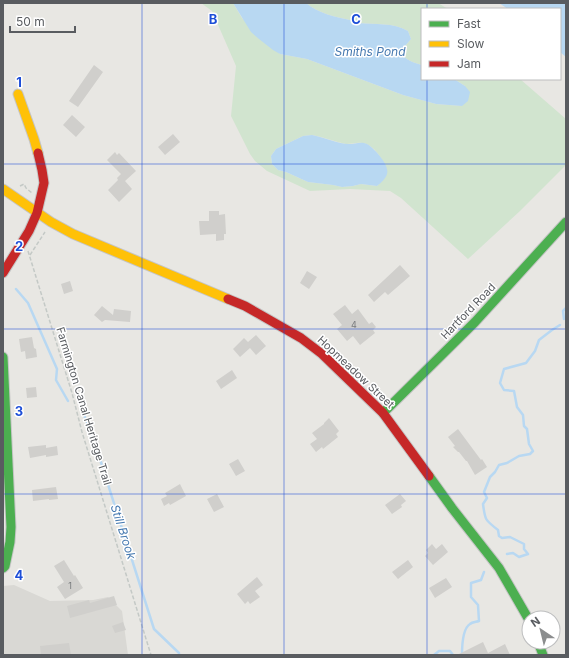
<svg xmlns="http://www.w3.org/2000/svg" width="569" height="658" font-family="Inter,sans-serif">
<rect width="100%" height="100%" fill="#e8e7e3"/>
<path fill="#d9d8d4" d="M14,585l36,16 43,-1 15,-3 14,14 6,44h-125v-69z"/>
<path fill="#d1e4cf" fill-rule="evenodd" d="M201,3h32l9,15 38,36 27,5 96,36 33,9 26,2 3,-20 -11,-7h66l46,40v46l-46,46 -52,48 -67,-61 -11,-7 -40,-2 -40,2 -43,-20 -12,-10 -5,-7 -19,-38 5,-50 -24,-55zM312,135c12,2 23,7 34,9 6,0 11,-2 16,-1 12,1 21,17 25,27l-4,10 -6,6 -16,-2 -8,2 -11,1 -9,-2 -25,-3 -22,-10 -8,-2 -6,-6 -1,-8 5,-7 4,-2 23,-11z
M306,3h132l10,6h-26v56c-10,-3 -15,-4 -22,-13l11,-13 -3,-8c-15,-9 -33,-6 -49,-8 -3,0 -6,-2 -9,-3 -15,-3 -32,-7 -44,-17z"/>
<path fill="#b8d8f2" d="M233,3h73c12,10 29,14 44,17 3,1 6,3 9,3 16,2 34,-1 49,8l3,8 -11,13c7,9 12,10 22,13v14h32l11,7 5,6 -2,9 -6,5 -26,-2 -33,-9 -96,-36 -27,-5 -7,-4 -14,-11 -8,-7z
M499,3h67v54l-6,-5v-43h-52z
M312,135c11,2 27,9 37,9 6,0 12,-3 18,0 7,4 23,21 20,30 -1,4 -6,9 -10,12l-16,-2 -8,2 -11,1 -9,-2 -25,-3 -22,-10 -8,-2 -6,-6 -1,-8 5,-7 4,-2 23,-11z"/>
<g fill="none" stroke-linecap="round" stroke-linejoin="round">
<path stroke="#b8d8f2" stroke-width="2.5" d="M16,289l12,14 29,66 -1,11 12,21
M564,319l-1,-8 3,-3
M79,400l3,4 1,9 8,18 63,198 25,24v2
M507,554l6,-1 6,4 9,-3 -4,-5v-5l-14,-7 -8,1 -3,-2 -1,-6c-13,-10 -13,-10 -15,-26l4,-6 -3,-6 6,-15 5,-5 4,-7 8,-2 12,-7 11,-2 3,-3 -4,-7 -2,-15 -3,-3 -1,-11 -6,-8 -3,-16 -10,-1 -4,-7 4,-14 22,-6 9,-12 4,-11 13,-10 8,-5
M434,655l5,-4h11l3,4
M462,655c0,-8 0,-26 8,-31 2,-2 6,-2 9,-3l-1,-16 -7,-8v-14l10,-3 3,-8"/>
</g>
<path fill="#d0cfcc" d="M94,65l9,7 -25,35 -9,-6z
M72,115l13,12 -9,10 -13,-12z
M173,134l7,8 -15,13 -7,-8z
M115,152l2,3 2,-2 17,18 -11,10 7,8 -13,13 -11,-12 10,-10 -1,-2 4,-4 -14,-14z
M209,211h10v4l6,-1 1,20h-2v6l-8,1v-7l-16,1 -1,-14h10z
M400,265l10,11 -22,19 -3,-3 -11,10 -6,-7z
M307,271l10,6 -8,12 -9,-6z
M70,281l3,10 -9,3 -3,-10z
M345,305l7,9 6,-5 11,15 3,-2 4,5 -3,3 2,3 -15,12 -7,-9 -6,5 -10,-12 5,-4 -9,-11z
M102,306l11,9 1,-6 17,2 -1,11 -25,-2 -3,2 -8,-7z
M256,335l10,11 -10,9 -6,-7 -10,9 -7,-8 11,-11 4,4z
M32,337l2,11 2,1 1,8 -11,2 -1,-8 -4,1 -2,-13z
M232,370l5,8 -16,11 -5,-8z
M36,387l1,10 -10,1 -1,-10z
M329,418l10,13 -3,3 2,3 -15,12 -1,-2 -6,5 -6,-8 7,-5 -5,-6 12,-9v-1z
M458,429l23,31 1,-1 5,8 -12,8 -8,-14h-1l-7,-9h-1l-5,-5 2,-1 -7,-9z
M46,445v3l11,-2 1,9 -12,2v-2l-16,3 -2,-11z
M238,459l7,12 -9,5 -7,-12z
M180,484l6,12 -16,9 -1,-2 -5,3 -3,-7 6,-3 -2,-3z
M56,487l2,12 -9,1v-1l-16,2 -1,-11z
M217,494l7,13 -10,5 -7,-13z
M400,494l6,7 -5,4 1,2 -10,7 -7,-9z
M432,544l4,5 6,-5 6,8 -15,13 -8,-9 3,-3 -2,-3z
M64,560l10,16 1,-1 8,13 -18,11 -8,-12 7,-5 -10,-16z
M408,560l5,7 -15,12 -6,-7z
M257,577l6,8 -8,6 5,6 -10,7 -2,-3 -3,3 -8,-10z
M446,578l6,9 -17,11 -6,-10z
M114,596l3,9 -47,13 -3,-12 22,-6 1,3z
M123,622l3,8 -11,3 -3,-7z
M483,642l5,11 17,-9 5,11h-53z
M69,643l2,12h-30l-1,-9z"/>
<g fill="none" stroke-linecap="round" stroke-linejoin="round">
<defs>
<path id="fast" d="M3,357l8,170 -1,15 -5,24 -2,2
M383,413l92,-91 91,-100
M429,476l23,32 47,60 30,52
M538,642l5,13"/>
<path id="slow" d="M18,94l16,45 4,14
M3,189l48,33 22,12 155,65"/>
<path id="jam" d="M3,273l26,-42 8,-18 7,-30 -2,-13 -4,-17
M228,299l17,7 56,32 21,16 61,59 46,63"/>
</defs>
<use href="#fast" stroke="#c5c5c5" stroke-width="11"/>
<use href="#slow" stroke="#c5c5c5" stroke-width="11"/>
<use href="#jam" stroke="#c5c5c5" stroke-width="11"/>
<path stroke="#c4c9c6" stroke-width="1.5" stroke-dasharray="4 2" stroke-linecap="butt" d="M20,186l4,-2 2,4 6,5
M28,251l44,142 10,39 69,223
M30,255l15,-23"/>
<use href="#fast" stroke="#4caf50" stroke-width="9"/>
<use href="#slow" stroke="#ffc107" stroke-width="9"/>
<use href="#jam" stroke="#c62828" stroke-width="9"/>
</g>
<path fill="none" stroke="#1d4ed8" stroke-width="1" stroke-opacity="0.55" d="M142,3v652M284,3v652M427,3v6M427,79v576M3,164h563M3,329h563M3,494h563"/>
<g text-anchor="middle" stroke-width="3" stroke-linejoin="round" paint-order="stroke">
<g font-size="9" fill="#787a7c">
<text x="354" y="328">4</text>
<text x="70" y="589">1</text>
</g>
<g font-size="11" fill="#595c60" stroke="#fff">
<text transform="translate(468 311) rotate(-46)" y="4">Hartford Road</text>
<text transform="translate(356 372) rotate(43)" y="4">Hopmeadow Street</text>
<text transform="translate(84 406) rotate(73)" y="4">Farmington Canal Heritage Trail</text>
</g>
<g font-size="12" font-style="italic" fill="#4679b0" stroke="#fff">
<text x="370" y="56">Smiths Pond</text>
<text transform="translate(123 532) rotate(72)" y="4">Still Brook</text>
</g>
</g>
<g font-size="13" text-anchor="middle" font-weight="bold" fill="#1d4ed8" stroke="#fff" stroke-width="3" stroke-linejoin="round" paint-order="stroke">
<text x="213" y="24">B</text>
<text x="356" y="24">C</text>
<text x="19" y="87">1</text>
<text x="19" y="251">2</text>
<text x="19" y="416">3</text>
<text x="19" y="580">4</text>
</g>
<rect width="569" height="658" fill="none" stroke="#595c60" stroke-width="8"/>
<rect x="421" y="8" width="140" height="72" fill="#ffffff" stroke="#bdbebf"/>
<rect x="429" y="21" width="20" height="6" fill="#4caf50" stroke="#bdbebf"/>
<text x="457" y="28" font-size="12" fill="#595c60">Fast</text>
<rect x="429" y="41" width="20" height="6" fill="#ffc107" stroke="#bdbebf"/>
<text x="457" y="48" font-size="12" fill="#595c60">Slow</text>
<rect x="429" y="61" width="20" height="6" fill="#c62828" stroke="#bdbebf"/>
<text x="457" y="68" font-size="12" fill="#595c60">Jam</text>
<g transform="translate(541 630) rotate(325)"><circle r="19" fill="#ffffff" stroke="#bdbebf"/>
<path d="M0-3L7 15L0 10L-7 15Z" fill="#8b8d8e"/>
<text y="-6" font-size="11" font-weight="bold" text-anchor="middle" fill="#595c60">N</text>
</g>
<path d="M10 26v6h65v-6" fill="none" stroke="#595c60" stroke-width="2"/>
<text x="16" y="26" font-size="12" fill="#595c60" stroke="#ffffff" stroke-width="3" paint-order="stroke">50 m</text>
</svg>
